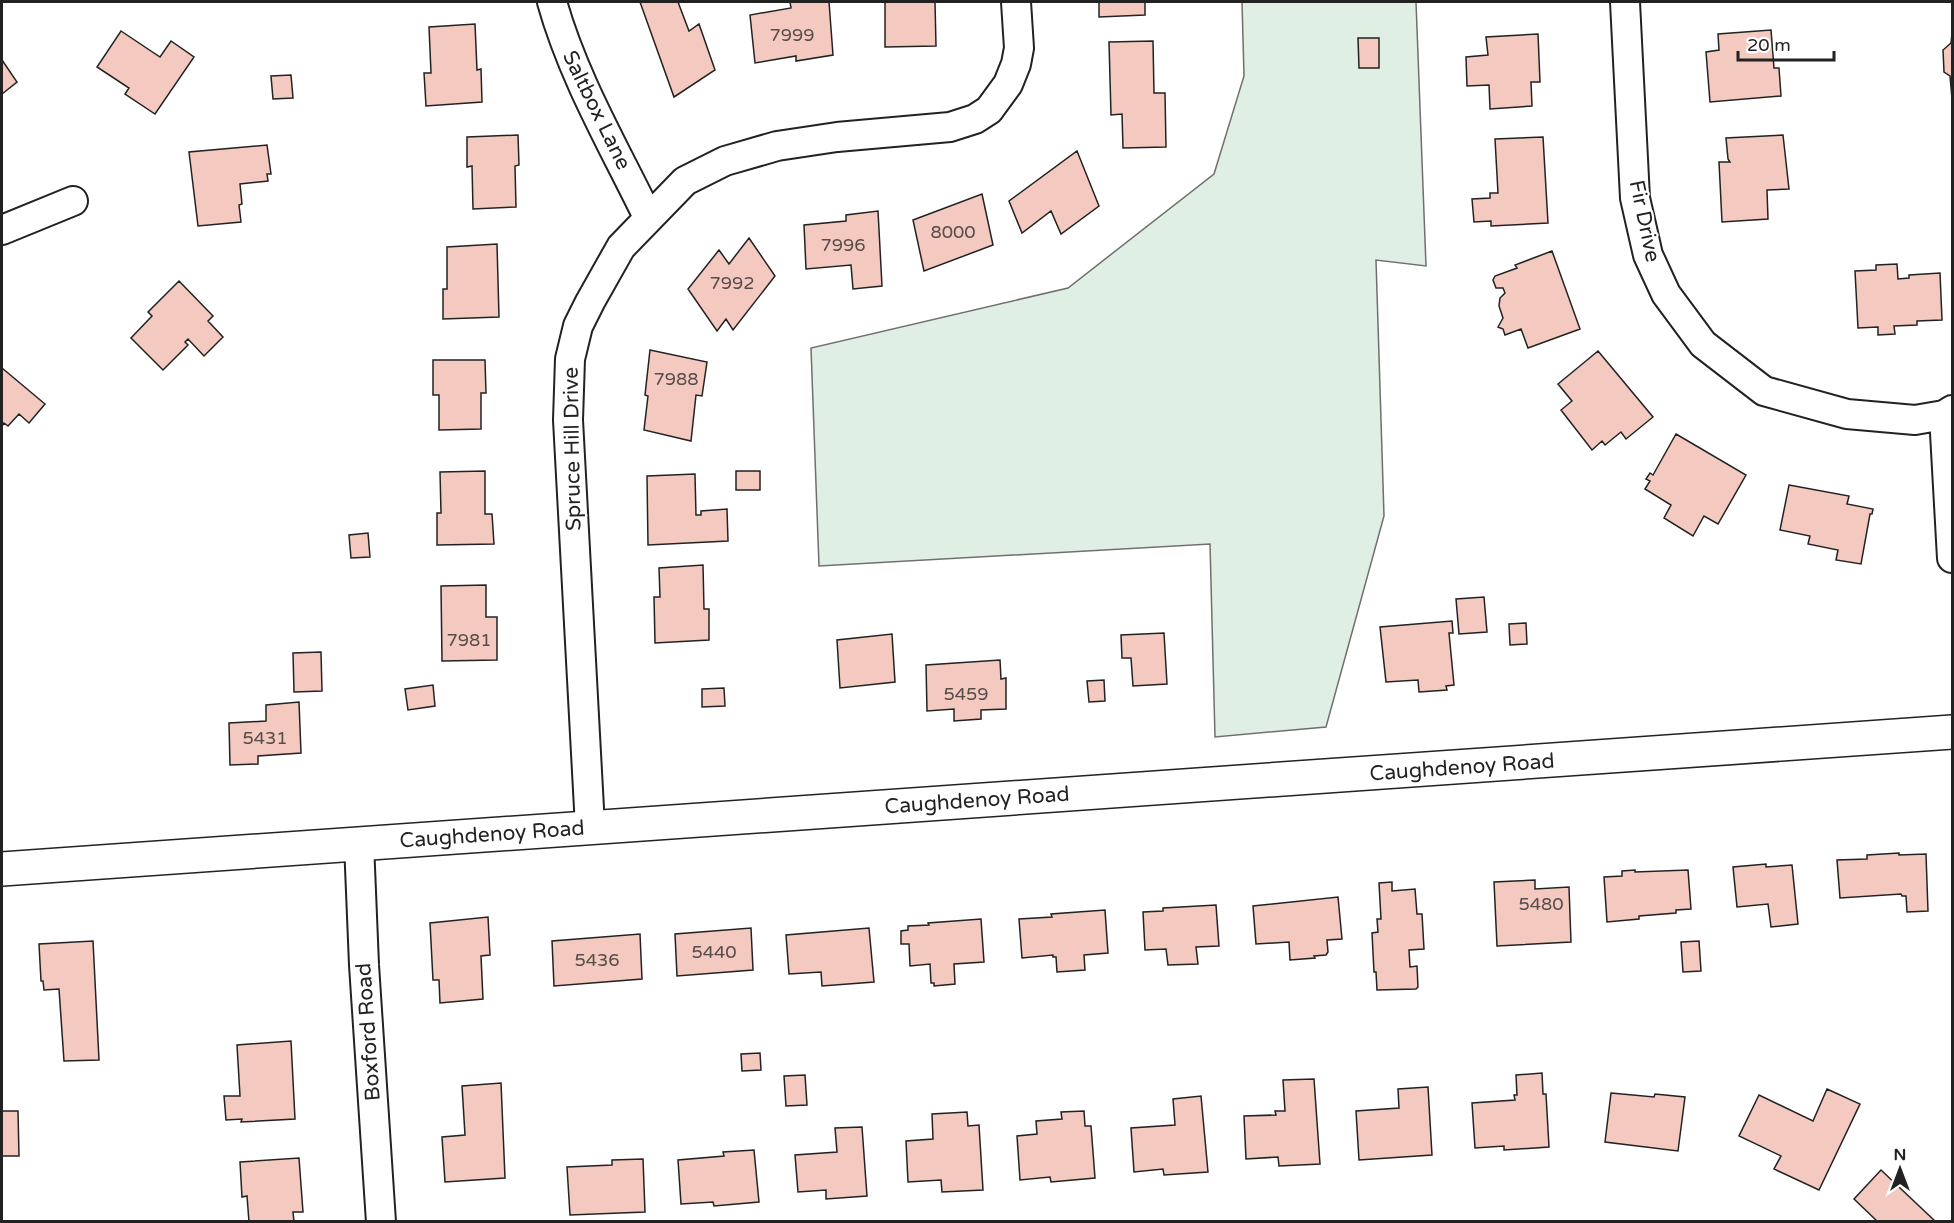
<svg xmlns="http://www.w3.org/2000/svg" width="1954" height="1223" font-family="'Varela Round',sans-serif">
<rect width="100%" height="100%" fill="#fff"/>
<path fill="#e0efe3" stroke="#6f6f6f" stroke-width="1.5" d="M1242,2h174l10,264 -50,-6 8,256 -58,211 -111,10 -5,-193 -391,22 -8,-218 257,-60 146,-114 30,-98z"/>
<path fill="#f3c9c0" stroke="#222" stroke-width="1.5" d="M640,2h38l11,29 10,-7 16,46 -41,27z
M790,2h39l4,53 -37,6v-5l-41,7 -5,-48 41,-7z
M885,2h50l1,44 -51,1z
M1099,2h46v13l-46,2z
M475,24l2,46 4,-1 1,33 -56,4 -2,-33h7l-2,-46z
M1771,30l3,38h5l2,28 -71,6 -4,-50 13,-2 -1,-16z
M121,31l39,26 11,-16 23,16 -39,57 -30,-20 4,-6 -32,-21z
M1952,33v66l-2,-23 -6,-4 -1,-22 8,-7z
M1538,34l2,48h-9l1,24 -42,3 -1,-24 -22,1 -1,-29 22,-2 -2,-18z
M1358,38h21v30h-20z
M1153,41l1,52h11l1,54 -43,1 -1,-34 -11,1 -2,-73z
M2,60l15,22 -15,12z
M291,75l2,23 -20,1 -2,-23z
M518,135l1,30 -4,1 1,41 -43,2 -1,-43 -5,1v-30z
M1783,135l6,54 -22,1 1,29 -46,3 -3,-60h11l-2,-3 -2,-21z
M1543,137l5,86 -57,3v-5l-17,1 -2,-23 18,-1v-5h8l-3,-54z
M267,145l4,29h-4l1,7 -28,3 2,20 -3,1 2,17 -43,4 -9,-74z
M1077,151l22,55 -38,28 -10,-23 -29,22 -13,-32z
M982,194l11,51 -69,26 -11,-51z
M878,211l4,75 -29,3 -2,-24 -45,4 -2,-44 42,-4v-6z
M749,238l26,38 -42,54 -7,-11 -9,12 -29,-42 31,-39 10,14z
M497,244l2,73 -56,2v-30h4v-42z
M1552,251l28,78 -52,19 -7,-19 -16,6 -2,-6 -5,-2 5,-9 -4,-12 1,-8 5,-5 -2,-5h-7l-3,-8 2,-4 22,-8 -2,-3z
M1897,264l1,15 11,-1v-3l31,-2 2,47 -25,1v4l-23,1 1,8 -17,1v-8l-20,1 -3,-57 21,-1v-5z
M179,281l34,35 -5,5 15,16 -19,19 -16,-17 -3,3 3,3 -25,25 -32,-32 21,-22 -4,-4z
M650,350l57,12 -5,34 -6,-1 -5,46 -47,-11 4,-34 -3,-1z
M1598,351l55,66 -27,22 -5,-7 -16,13 -3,-4 -10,9 -31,-40 11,-9 -14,-17z
M433,360h52l1,33h-5v36l-42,1v-35h-6z
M2,368l43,36 -16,19 -10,-9 -11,12 -4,-3 -2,3z
M1676,434l70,41 -28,49 -14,-8 -11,20 -29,-18 7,-13 -26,-16 5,-8 -4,-2 4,-6 3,2z
M485,471v43h7l2,30 -57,1v-32h4l-1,-41z
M736,471h24v19h-24z
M695,474l1,41h5v-4l26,-2 1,32 -80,4 -1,-69z
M1789,485l60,11 -2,8 26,5 -1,5h-2l-9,50 -25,-4 2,-10 -30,-6 2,-8 -30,-6z
M368,533l2,24 -19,1 -2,-23z
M703,565l1,44h5v31l-54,3 -1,-46h6l-1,-29z
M486,585v32h11v43l-55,1 -1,-75z
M1484,597l3,35 -28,2 -3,-35z
M1452,621l1,12h-4l5,52 -8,1 1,4 -28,2 -1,-12 -32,2 -6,-55z
M1526,623l1,21 -17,1 -1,-21z
M1164,633l3,51 -34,2 -2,-28h-9l-1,-23z
M892,634l3,48 -55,6 -3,-48z
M321,652l1,39 -28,1 -1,-39z
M1000,660l1,19 5,-1v31l-25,1v9l-27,2v-12l-27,2 -1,-46z
M1104,680l1,21 -16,1 -2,-21z
M433,685l2,21 -27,4 -3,-21z
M724,688l1,18 -23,1v-18z
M299,702l2,51 -43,3v8l-28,1 -1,-42 37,-2v-16z
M1899,853v2l27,-1 2,57 -21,1 -1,-16h-4l-1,-2 -61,4 -3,-38 30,-1v-4z
M1766,864v3l26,-2 6,59 -27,3 -3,-23 -31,3 -4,-40z
M1635,870v2l53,-2 3,39 -15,1v3l-37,3v3l-32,3 -3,-45 18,-1v-5z
M1535,880v9l34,-2 2,55 -74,4 -3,-64z
M1392,882v9l23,-2 2,25h5l2,35 -15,1 1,17 7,-1 1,21 -2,2 -39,1 -1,-18h-2l-2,-39 6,-1 -1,-13h4l-2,-36z
M1338,897l4,42 -15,1 1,12 -2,3 -12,1 1,2 -25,2 -1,-18 -33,2 -3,-38z
M1216,905l3,41 -23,1 2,17 -30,1 -2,-16 -21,1 -2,-38 20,-1v-3z
M1105,910l3,43 -24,2 1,15 -28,2 -1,-15h-3v-2l-31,3 -3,-39 33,-2 -1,-3z
M488,917l2,38 -9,1 2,43 -43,4 -1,-23h-6l-3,-57z
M981,919l3,43 -30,2 1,20 -21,2v-3h-3l-1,-19 -20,2 -1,-22h-8v-13l7,-1v-4l21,-1 -1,-2z
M751,928l2,42 -76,6 -2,-42z
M869,928l5,54 -52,4 -1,-14 -32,2 -3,-39z
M640,934l2,45 -88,7 -2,-45z
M93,941l6,119 -35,1 -5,-72 -15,1 -1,-9h-2l-2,-37z
M1699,941l2,30 -18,1 -2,-30z
M291,1041l4,78 -54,3 1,-3 -16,1 -2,-24h16l-3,-51z
M760,1053l1,17 -19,1 -1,-17z
M1542,1073l1,21h3l3,53 -45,3v-4l-29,2 -3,-45 43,-3 -1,-5h3l-1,-20z
M805,1075l2,30 -21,1 -2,-30z
M1314,1079l6,85 -41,2 -1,-9 -32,2 -2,-43 32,-1 -1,-4h10l-2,-31z
M501,1083l4,95 -60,4 -3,-45 23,-2 -3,-49z
M1428,1087l4,68 -73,5 -3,-49 43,-3 -1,-19z
M1827,1089l33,15 -41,86 -45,-21 7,-13 -42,-20 20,-41 54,26z
M1611,1093l43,4 1,-3 30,3 -7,54 -73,-9z
M1201,1096l7,76 -44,3 -1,-6 -29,3 -3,-44 44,-3 -2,-26z
M2,1111h16l1,45h-17z
M1084,1111l1,15h6l4,52 -44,4 -1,-5 -30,3 -3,-44 20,-2 -1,-13 26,-2 -1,-7z
M967,1112l1,14 11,-1 4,65 -41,2 -1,-12 -33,2 -2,-41 27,-2 -1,-25z
M862,1127l5,69 -41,3v-9l-28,2 -3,-37 42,-3 -2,-24z
M754,1150l5,52 -45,4 -1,-4 -32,2 -3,-44 46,-4 -1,-4z
M299,1158l4,54h-10l1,10h-45l-2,-26 -5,1 -2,-35z
M643,1159l2,53 -75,3 -3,-48 45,-2v-5z
M1881,1170l55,52h-58l-24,-23z"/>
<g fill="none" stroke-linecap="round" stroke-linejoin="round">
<defs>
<path id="street" d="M552,2c21,75 62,145 96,215
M1625,2l10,196 13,57 18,39 37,50 61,47 83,23 68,6 29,-5 8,-5
M2,230l71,-29
M1944,415l8,143
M590,827l-22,-407 2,-61 8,-33 12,-24 31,-55 64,-66 40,-20 52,-15 60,-9 113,-10 25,-8 14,-9 19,-26 8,-20 3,-16 -3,-46
M359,843l5,122 17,257"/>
<path id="secondary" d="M2,869l1950,-137"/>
</defs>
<use href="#street" stroke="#222" stroke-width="32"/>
<use href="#secondary" stroke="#222" stroke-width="36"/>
<use href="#street" stroke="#fff" stroke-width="28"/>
<use href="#secondary" stroke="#fff" stroke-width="33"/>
</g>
<g text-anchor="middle" stroke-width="4.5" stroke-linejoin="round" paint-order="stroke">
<g font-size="18" fill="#564c4a">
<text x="792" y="41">7999</text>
<text x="953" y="238">8000</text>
<text x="843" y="251">7996</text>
<text x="732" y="289">7992</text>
<text x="676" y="385">7988</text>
<text x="469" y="646">7981</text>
<text x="966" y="700">5459</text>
<text x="265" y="744">5431</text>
<text x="1541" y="910">5480</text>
<text x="714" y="958">5440</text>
<text x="597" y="966">5436</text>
</g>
<g font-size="21" fill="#222" stroke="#fff">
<text transform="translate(597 110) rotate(64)" y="7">Saltbox Lane</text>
<text transform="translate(1645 221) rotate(78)" y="7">Fir Drive</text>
<text transform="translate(572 449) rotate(-91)" y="7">Spruce Hill Drive</text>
<text transform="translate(1462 767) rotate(-4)" y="7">Caughdenoy Road</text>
<text transform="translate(977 800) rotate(-4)" y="7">Caughdenoy Road</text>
<text transform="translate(492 834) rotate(-4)" y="7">Caughdenoy Road</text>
<text transform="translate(368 1032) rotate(-94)" y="7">Boxford Road</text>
</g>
</g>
<rect width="1954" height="1223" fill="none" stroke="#222222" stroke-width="6"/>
<g transform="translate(1900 1169)" stroke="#ffffff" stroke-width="4.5" paint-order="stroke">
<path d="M0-4.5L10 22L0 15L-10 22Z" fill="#222222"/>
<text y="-9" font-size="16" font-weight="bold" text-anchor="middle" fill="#222222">N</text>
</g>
<path d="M1738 51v9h96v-9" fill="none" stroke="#222222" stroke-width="3"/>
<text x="1747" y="51" font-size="18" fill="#222222" stroke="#ffffff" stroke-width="4.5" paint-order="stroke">20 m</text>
</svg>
